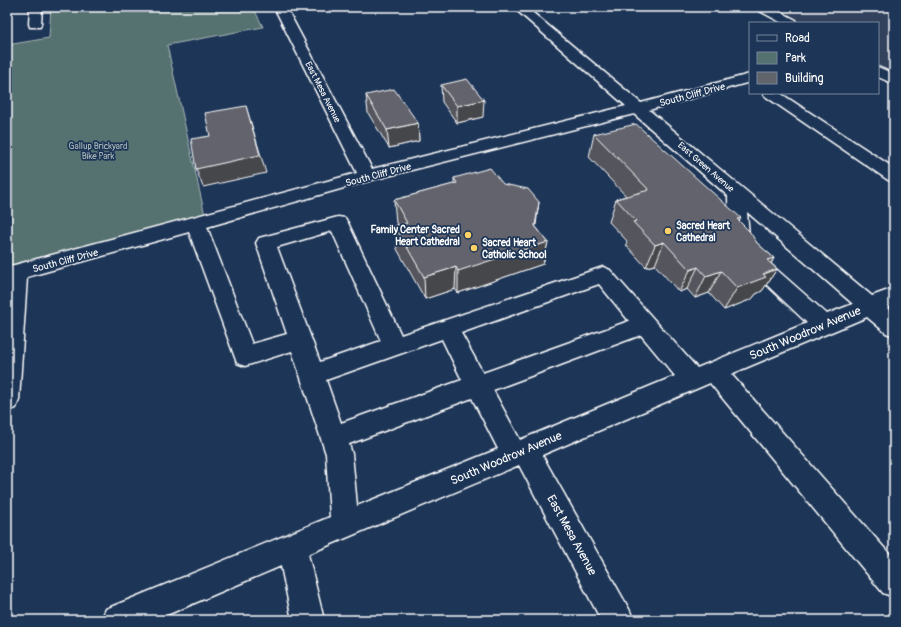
<svg xmlns="http://www.w3.org/2000/svg" width="901" height="627" font-family="Pangolin,sans-serif">
<rect width="100%" height="100%" fill="#1d3557"/>
<filter id="ink" filterUnits="userSpaceOnUse"><feTurbulence type="fractalNoise" baseFrequency=".025" numOctaves="2"/><feDisplacementMap in="SourceGraphic" scale="8" xChannelSelector="R" yChannelSelector="G"/><feConvolveMatrix kernelMatrix="1 2 1 2 8 2 1 2 1" color-interpolation-filters="sRGB"/></filter>
<g filter="url(#ink)">
<path fill="#32435d" d="M762,7h132v73l-16,-9v-48h-87z"/>
<path fill="#54716f" stroke="#aab8b7" d="M51,7h202l10,20 -96,18 39,175 -199,51v-226l42,-7z"/>
<g fill="none" stroke-linecap="round" stroke-linejoin="round">
<defs>
<path id="minor" d="M30,7h12l-1,17 -1,3h-10l-1,-3z
M274,7h12l86,162 254,-63 -113,-99h13l115,96 109,-29v8l-101,28 223,186 22,-8v17l-7,3 7,6v22l-8,-3 -19,-16 -136,57 163,185v38l-11,-4 -173,-210 -168,72 87,154 5,11h-33l-82,-155 -211,89 16,66h-32l-11,-54 -126,54h-54l5,-11 224,-92 -4,-63 -34,-103 -47,15 -8,-3 -48,-131 -162,45 -8,123 -3,8 -9,3v-144l350,-94zM634,114l94,82 1,40 16,28 62,59 -110,45 -87,-98 -7,-3 -202,68 -53,-112 -3,-5 -7,-1 -79,21 -3,5 31,91 -35,10 -45,-117 165,-47zM747,212l106,92 -26,10 -68,-60 -10,-18zM332,231l49,110 -61,21 -43,-115zM599,284l30,37 -146,52 -22,-40zM641,335l34,41 -155,64 -27,-50zM442,339l20,41 -121,43 -15,-43zM472,398l26,51 -141,57 -5,-52 -3,-10z
M756,7h15l25,13 1,3h-15l-24,-13z
M878,67l16,7v10l-16,-7z
M763,93h17l114,75v13l-6,-1 -123,-84z"/>
</defs>
<use href="#minor" stroke="#fff" stroke-width="3"/>
<use href="#minor" fill="#1d3557" fill-rule="evenodd"/>
</g>
<path fill="#54565d" stroke="#fff" d="M441,85l42,32 -26,6 -15,-21z
M366,95l52,28 1,18 -30,7 -21,-35z
M594,134l147,84 -2,3 18,22 17,15 -3,6 6,5 -15,22 -6,3 -4,5 -28,11 -15,-17 -14,5 -8,-9 -8,3 -24,-27 -9,2 -20,-22 1,-4 -18,-19 7,-23 10,-3 -37,-39z
M454,178l82,49 12,15 -5,22 -85,29 -3,-4 -30,10 -28,-50 -2,-23 3,-1 -2,-2 -2,-23 60,-16z"/>
<path fill="#45464c" stroke="#fff" d="M484,100l-1,17 -26,6v-17z
M246,106l20,67 -63,14 -7,-18z
M418,123l1,18 -30,7 -2,-18z
M539,202l-3,23 -5,22 17,-5 -5,22 -85,29v-22l77,-45z
M664,242l-9,23 -9,2 9,-22z
M774,258l-10,16 13,-5 -15,22 -6,3 -4,5 -28,11 13,-22 30,-28z
M456,267l-1,22 -30,10 -1,-22z
M698,267l-11,22 -8,3 11,-22z
M721,271l-12,22 -14,5 11,-22z"/>
<path fill="#62646c" stroke="#fff" d="M467,79l17,21 -27,6 -16,-21z
M394,89l24,34 -31,7 -21,-35z
M246,106l14,49 -64,14 -5,-30 19,-3 -5,-23z
M636,124l105,94 -4,1 13,13 7,11 17,15 -7,2 10,9 -14,5 3,3 -29,11 -16,-17 -15,5 -8,-9 -8,3 -26,-28 -9,3 -22,-23 3,-1 -20,-22 33,-9 -55,-56z
M490,168l13,16 25,5 11,13 -4,24 13,16 -90,29 -2,-4 -32,10 -29,-51 12,-3 -13,-23 63,-17 -3,-5z"/>
</g>
<g fill="#ffd166" stroke="#1d3557" stroke-width="1.5">
<circle cx="668" cy="231" r="4"/>
<circle cx="468" cy="235" r="4"/>
<circle cx="474" cy="248" r="4"/>
</g>
<g text-anchor="middle" stroke-width="3.5" stroke-linejoin="round" paint-order="stroke">
<g font-size="9" fill="#fff" stroke="#1d3557">
<text transform="translate(323 92) rotate(63)" y="3">East Mesa Avenue</text>
<text transform="translate(706 167) rotate(41)" y="3">East Green Avenue</text>
</g>
<g font-size="9" fill="#b2bfbe" stroke="#1d3557">
<text x="98" y="149">Gallup Brickyard<tspan x="98" dy="10">Bike Park</tspan></text>
</g>
<g font-size="10" fill="#fff" stroke="#1d3557">
<text transform="translate(692 94) rotate(-15)" y="4">South Cliff Drive</text>
<text transform="translate(378 174) rotate(-15)" y="4">South Cliff Drive</text>
<text transform="translate(65 260) rotate(-15)" y="4">South Cliff Drive</text>
</g>
<g font-size="10" font-weight="bold" fill="#fff" stroke="#1d3557" text-anchor="start">
<text x="676" y="229">Sacred Heart<tspan x="676" dy="12">Cathedral</tspan></text>
<text x="460" y="233" text-anchor="end">Family Center Sacred<tspan x="460" dy="12">Heart Cathedral</tspan></text>
<text x="482" y="246">Sacred Heart<tspan x="482" dy="12">Catholic School</tspan></text>
</g>
<g font-size="12" fill="#fff" stroke="#1d3557">
<text transform="translate(805 333) rotate(-23)" y="4">South Woodrow Avenue</text>
<text transform="translate(506 458) rotate(-23)" y="4">South Woodrow Avenue</text>
<text transform="translate(572 535) rotate(61)" y="4">East Mesa Avenue</text>
</g>
</g>
<rect width="901" height="627" fill="none" stroke="#1d3557" stroke-width="24"/>
<rect x="12" y="12" width="877" height="603" fill="none" stroke="#fff" stroke-width="1.5" filter="url(#ink)"/>
<rect x="749" y="22" width="130" height="72" fill="#1d3557" stroke="#77869a"/>
<rect x="757" y="35" width="20" height="6" fill="#1d3557" stroke="#77869a"/>
<text x="785" y="42" font-size="12" fill="#ffffff">Road</text>
<rect x="757" y="52" width="20" height="12" fill="#54716f" stroke="#77869a"/>
<text x="785" y="62" font-size="12" fill="#ffffff">Park</text>
<rect x="757" y="72" width="20" height="12" fill="#62646c" stroke="#77869a"/>
<text x="785" y="82" font-size="12" fill="#ffffff">Building</text>
</svg>
